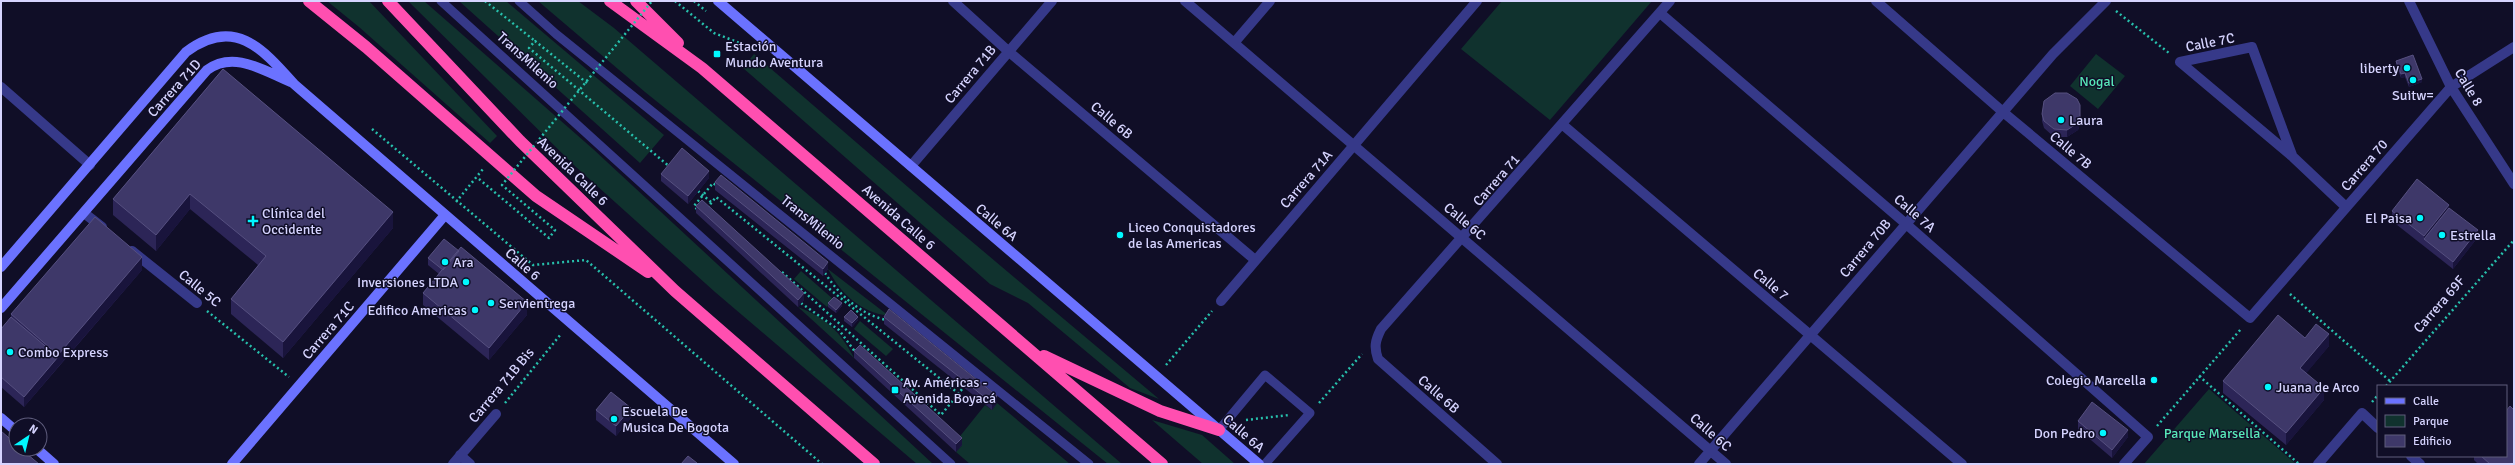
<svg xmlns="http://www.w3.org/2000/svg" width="2515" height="465" font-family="Signika,sans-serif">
<rect width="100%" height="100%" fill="#100e27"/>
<path fill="#10322e" d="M327,1h42l128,135 -7,7 -131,-116z
M408,1h16l169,148 340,315h-16l-202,-172 -139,-125z
M459,1h47l158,134 -24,28z
M538,1h40l36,27 508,436h-14l-463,-372z
M1502,1h150l-102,119 -89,-71z
M754,54l191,165 214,180 -29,-11 -102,-85 -38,-19 -247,-216z
M2096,54l29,22 -27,33 -28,-23z
M828,269l61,47c-28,-4 -48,-21 -61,-47z
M801,271l32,28 -6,8 -33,-28z
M798,307c27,10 43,25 56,51z
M860,321l33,28 -7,7 -32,-27z
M2209,389l87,75h-152z
M997,403l73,61h-100l-14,-12 6,-7 -5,-5 28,-35 7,5z
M1152,420l50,15 33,29h-32z"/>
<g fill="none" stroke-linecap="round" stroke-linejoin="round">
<path stroke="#27c0ac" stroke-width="2.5" stroke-dasharray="2 3" stroke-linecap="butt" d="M485,1l50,40
M675,1l39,32 31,12
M694,1l12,10
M2116,11l53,42
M587,83l-52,-42 -6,7 141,119
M372,129l161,136 53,-5 236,204
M698,191l13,11
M456,202l27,-33
M709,208l-1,-1 8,-10 243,197
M697,209l-3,-3 19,-23 4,3
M782,272l159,143 22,-27
M825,273c14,22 35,41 61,47
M2290,294l100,87
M801,303l38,27 17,23
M207,311l82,66
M1166,365l46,-54
M2199,376l100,88
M2386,386l128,-146
M2372,402l6,-7
M505,403l56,-69
M1319,403l43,-49
M1246,420l43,-5
M2157,426l84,-97"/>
<path stroke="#363989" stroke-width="9" d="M441,1l510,463
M519,1l37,33 533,430
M1219,430l46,-55 45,38 -45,51"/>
<path stroke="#363989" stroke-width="10" d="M953,1l55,50 246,208
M1185,1l541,463
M1876,1l127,111 247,206 201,-231 63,-40
M2409,1l42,86 63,97
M1660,13l245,210 243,214 -24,27
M1234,43l36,-42
M2180,62l113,95 53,50
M2180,62l72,-15 40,108
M1,87l89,78
M1563,125l399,339
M911,166l141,-165
M84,213l18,14
M132,251l65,52
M1221,301l256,-300
M460,455l10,9
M2411,456l9,8
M453,464l43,-50
M1497,464l-119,-105c-4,-12 -3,-18 3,-30l289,-328
M1699,464l354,-410 53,-53
M2318,464l44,-51 16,15"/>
<path stroke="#6b72ff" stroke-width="10" d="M718,1l541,463
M1,267l185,-215c48,-36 76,-4 108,32l440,380
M1,308l206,-238c27,-20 57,1 84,12
M1,418l15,13
M37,449l17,15
M232,464l213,-249"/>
<path stroke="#ff4fb0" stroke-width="12" d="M309,1l57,46 170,149 112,76
M388,1l132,140 155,150 199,173
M610,1l92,67 460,396
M636,1l42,42
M1044,356l116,55 59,19"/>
<path stroke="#27c0ac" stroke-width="2.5" stroke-dasharray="2 3" stroke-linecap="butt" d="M479,179l70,59 6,-8 -53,-45 150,-184"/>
</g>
<path fill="#2c2557" d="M2396,61l26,21 -13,5 -4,-10 -4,1 -5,-14z
M223,69l170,159 -110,130 -52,-44v-15l27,-34 -68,-56 -34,42 -43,-36v-16z
M2042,114l38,10 -2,6 -11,7h-13l-10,-9 -2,-7z
M661,174l48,4 -21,26 -27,-23z
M715,182l113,87 -5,7 -108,-86z
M696,206l108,94 -6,7 -102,-94z
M2449,208l29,29 -25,32 -61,-48v-10z
M428,258l99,57 -38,45 -66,-55v-12l16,-19 -11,-9z
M142,270l-118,137 -23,-20v-58l10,-12v-3z
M828,303l14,3 -6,7 -8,-6z
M844,317l14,3 -6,7 -8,-6z
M884,317l113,86 -5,7 -108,-86z
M2305,338l24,8 -23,27 18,27 -38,45 -63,-52v-12z
M854,351l108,94 -6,7 -102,-94z
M596,410l35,8 -15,18 -20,-16z
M2078,421l50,16 -16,21 -34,-29z
M2474,456h32l8,8h-36l-4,-4z"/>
<path fill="#19143c" d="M2405,73v4l-4,1v-4z
M2422,79v3l-13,5v-4z
M2080,117v7l-2,6 -11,7v-7z
M709,171v7l-21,26v-8z
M190,194v15l-34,42v-16z
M2449,205v10l-25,24v-3z
M393,212v16l-110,130v-16z
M2478,230v7l-25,32v-7z
M142,257v13l-84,97v-12z
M828,262v7l-5,7v-7z
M804,293v7l-6,7v-7z
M527,302v13l-38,45v-12z
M842,303v3l-6,7v-3z
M858,317v3l-6,7v-4z
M2329,334v12l-29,35v-13z
M58,357v10l-34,40v-10z
M2324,388v12l-38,45v-12z
M997,396v7l-5,7v-7z
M631,408v10l-15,18v-10z
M2128,430v7l-16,21v-8z
M962,438v7l-6,7v-8z"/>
<path fill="#3e3869" stroke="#565080" d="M2413,55l9,24 -13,4 -4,-10 -4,1 -5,-13z
M223,69l170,143 -110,130 -52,-43 35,-43 -76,-62 -34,41 -43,-36z
M2055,93h12l10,6 3,6v12l-2,6 -11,7 -13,-1 -10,-8 -2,-7 2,-13z
M682,148l27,23 -21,25 -27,-22z
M721,175l107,87 -5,7 -108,-87z
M2417,179l32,26 -25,31 -32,-25z
M702,200l102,93 -6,7 -102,-94z
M2449,208l29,22 -25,32 -29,-23z
M95,217l47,40 -84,98 -47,-41z
M444,239l15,12 -16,19 -15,-12z
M461,247l66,55 -38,46 -66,-55z
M834,297l8,6 -6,7 -8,-7z
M889,309l108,87 -5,7 -108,-86z
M851,310l7,7 -6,6 -8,-6z
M2278,315l27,23 11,-14 13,10 -29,34 24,20 -38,45 -63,-52z
M11,317l47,40 -34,40 -23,-20v-48z
M860,345l102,93 -6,6 -102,-93z
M611,392l20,16 -15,18 -20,-16z
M2092,402l36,28 -16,20 -34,-29z
M2510,406l4,4v54h-24l-9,-8h25v-45z
M1,431l15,13v5h5l18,15h-38z
M688,456l9,7 -1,1h-15z"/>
<g fill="#00f8ff" stroke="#100e27" stroke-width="1.5">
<rect x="713" y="50" width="8" height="8" rx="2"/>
<circle cx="2407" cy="68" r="4"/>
<circle cx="2413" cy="80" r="4"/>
<circle cx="2061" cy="120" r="4"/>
<circle cx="2420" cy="218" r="4"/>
<path d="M251 215h4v4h4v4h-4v4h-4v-4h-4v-4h4z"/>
<circle cx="1120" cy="235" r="4"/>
<circle cx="2442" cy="235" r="4"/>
<circle cx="445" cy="262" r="4"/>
<circle cx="466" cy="282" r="4"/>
<circle cx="491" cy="303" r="4"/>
<circle cx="475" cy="310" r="4"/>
<circle cx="10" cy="352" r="4"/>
<circle cx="2154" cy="380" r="4"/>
<circle cx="2268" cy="387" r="4"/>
<rect x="891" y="386" width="8" height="8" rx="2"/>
<circle cx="614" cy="419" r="4"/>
<circle cx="2103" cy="433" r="4"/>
</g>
<g text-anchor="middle" stroke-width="3" stroke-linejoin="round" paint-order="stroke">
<g font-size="14" fill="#d6d4ff" stroke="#100e27">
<text transform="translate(2210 42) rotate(-11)" y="5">Calle 7C</text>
<text transform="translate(528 60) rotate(42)" y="5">TransMilenio</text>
<text transform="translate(970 74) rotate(-50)" y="5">Carrera 71B</text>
<text transform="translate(2469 87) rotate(59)" y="5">Calle 8</text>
<text transform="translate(174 88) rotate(-48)" y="5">Carrera 71D</text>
<text transform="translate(1112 120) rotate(40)" y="5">Calle 6B</text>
<text transform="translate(2071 150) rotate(40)" y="5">Calle 7B</text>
<text transform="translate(2364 165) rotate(-49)" y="5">Carrera 70</text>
<text transform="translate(573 171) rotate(44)" y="5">Avenida Calle 6</text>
<text transform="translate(1306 179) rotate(-49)" y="5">Carrera 71A</text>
<text transform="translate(1496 180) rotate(-49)" y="5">Carrera 71</text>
<text transform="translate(1915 213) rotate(41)" y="5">Calle 7A</text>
<text transform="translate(899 217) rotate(41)" y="5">Avenida Calle 6</text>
<text transform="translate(1465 221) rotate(40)" y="5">Calle 6C</text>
<text transform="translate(813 222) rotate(39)" y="5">TransMilenio</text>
<text transform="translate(997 222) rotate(40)" y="5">Calle 6A</text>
<text transform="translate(1865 248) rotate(-50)" y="5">Carrera 70B</text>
<text transform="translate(523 264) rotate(41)" y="5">Calle 6</text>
<text transform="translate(1771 284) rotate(40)" y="5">Calle 7</text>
<text transform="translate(200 288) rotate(39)" y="5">Calle 5C</text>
<text transform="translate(2439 304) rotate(-49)" y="5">Carrera 69F</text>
<text transform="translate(328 330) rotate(-49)" y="5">Carrera 71C</text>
<text transform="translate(501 385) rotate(-50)" y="5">Carrera 71B Bis</text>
<text transform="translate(1439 394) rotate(41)" y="5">Calle 6B</text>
<text transform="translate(1711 432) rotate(41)" y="5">Calle 6C</text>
<text transform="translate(1244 433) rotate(41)" y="5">Calle 6A</text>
</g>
<g font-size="14" fill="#d6d4ff" stroke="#100e27" text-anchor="start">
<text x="725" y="51">Estación<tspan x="725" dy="16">Mundo Aventura</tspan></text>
<text x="2399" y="73" text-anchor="end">liberty</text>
<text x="2413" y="100" text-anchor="middle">Suitw=</text>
<text x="2069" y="125">Laura</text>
<text x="262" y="218">Clínica del<tspan x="262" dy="16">Occidente</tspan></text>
<text x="2412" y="223" text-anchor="end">El Paisa</text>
<text x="1128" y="232">Liceo Conquistadores<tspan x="1128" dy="16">de las Americas</tspan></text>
<text x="2450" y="240">Estrella</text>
<text x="453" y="267">Ara</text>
<text x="458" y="287" text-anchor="end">Inversiones LTDA</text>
<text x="499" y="308">Servientrega</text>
<text x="467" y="315" text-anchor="end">Edifico Americas</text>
<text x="18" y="357">Combo Express</text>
<text x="2146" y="385" text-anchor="end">Colegio Marcella</text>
<text x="903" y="387">Av. Américas -<tspan x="903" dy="16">Avenida Boyacá</tspan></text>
<text x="2276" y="392">Juana de Arco</text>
<text x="622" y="416">Escuela De<tspan x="622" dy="16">Musica De Bogota</tspan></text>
<text x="2095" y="438" text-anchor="end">Don Pedro</text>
</g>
<g font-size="14" fill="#58e7b9" stroke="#100e27">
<text x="2097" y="86">Nogal</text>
<text x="2212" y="438">Parque Marsella</text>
</g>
</g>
<rect width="2515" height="465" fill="none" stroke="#d6d4ff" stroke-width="4"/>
<rect x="2377" y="385" width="130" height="72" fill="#100e27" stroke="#5f5d7d"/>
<rect x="2385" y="398" width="20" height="6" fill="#6b72ff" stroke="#5f5d7d"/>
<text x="2413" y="405" font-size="12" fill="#d6d4ff">Calle</text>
<rect x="2385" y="415" width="20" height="12" fill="#10322e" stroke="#5f5d7d"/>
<text x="2413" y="425" font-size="12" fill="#d6d4ff">Parque</text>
<rect x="2385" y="435" width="20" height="12" fill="#3e3869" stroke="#5f5d7d"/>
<text x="2413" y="445" font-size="12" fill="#d6d4ff">Edificio</text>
<g transform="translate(28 437) rotate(35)"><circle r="19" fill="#100e27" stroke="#5f5d7d"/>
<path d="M0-3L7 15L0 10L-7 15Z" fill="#00f8ff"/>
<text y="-6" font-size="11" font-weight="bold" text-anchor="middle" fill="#d6d4ff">N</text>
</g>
</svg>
